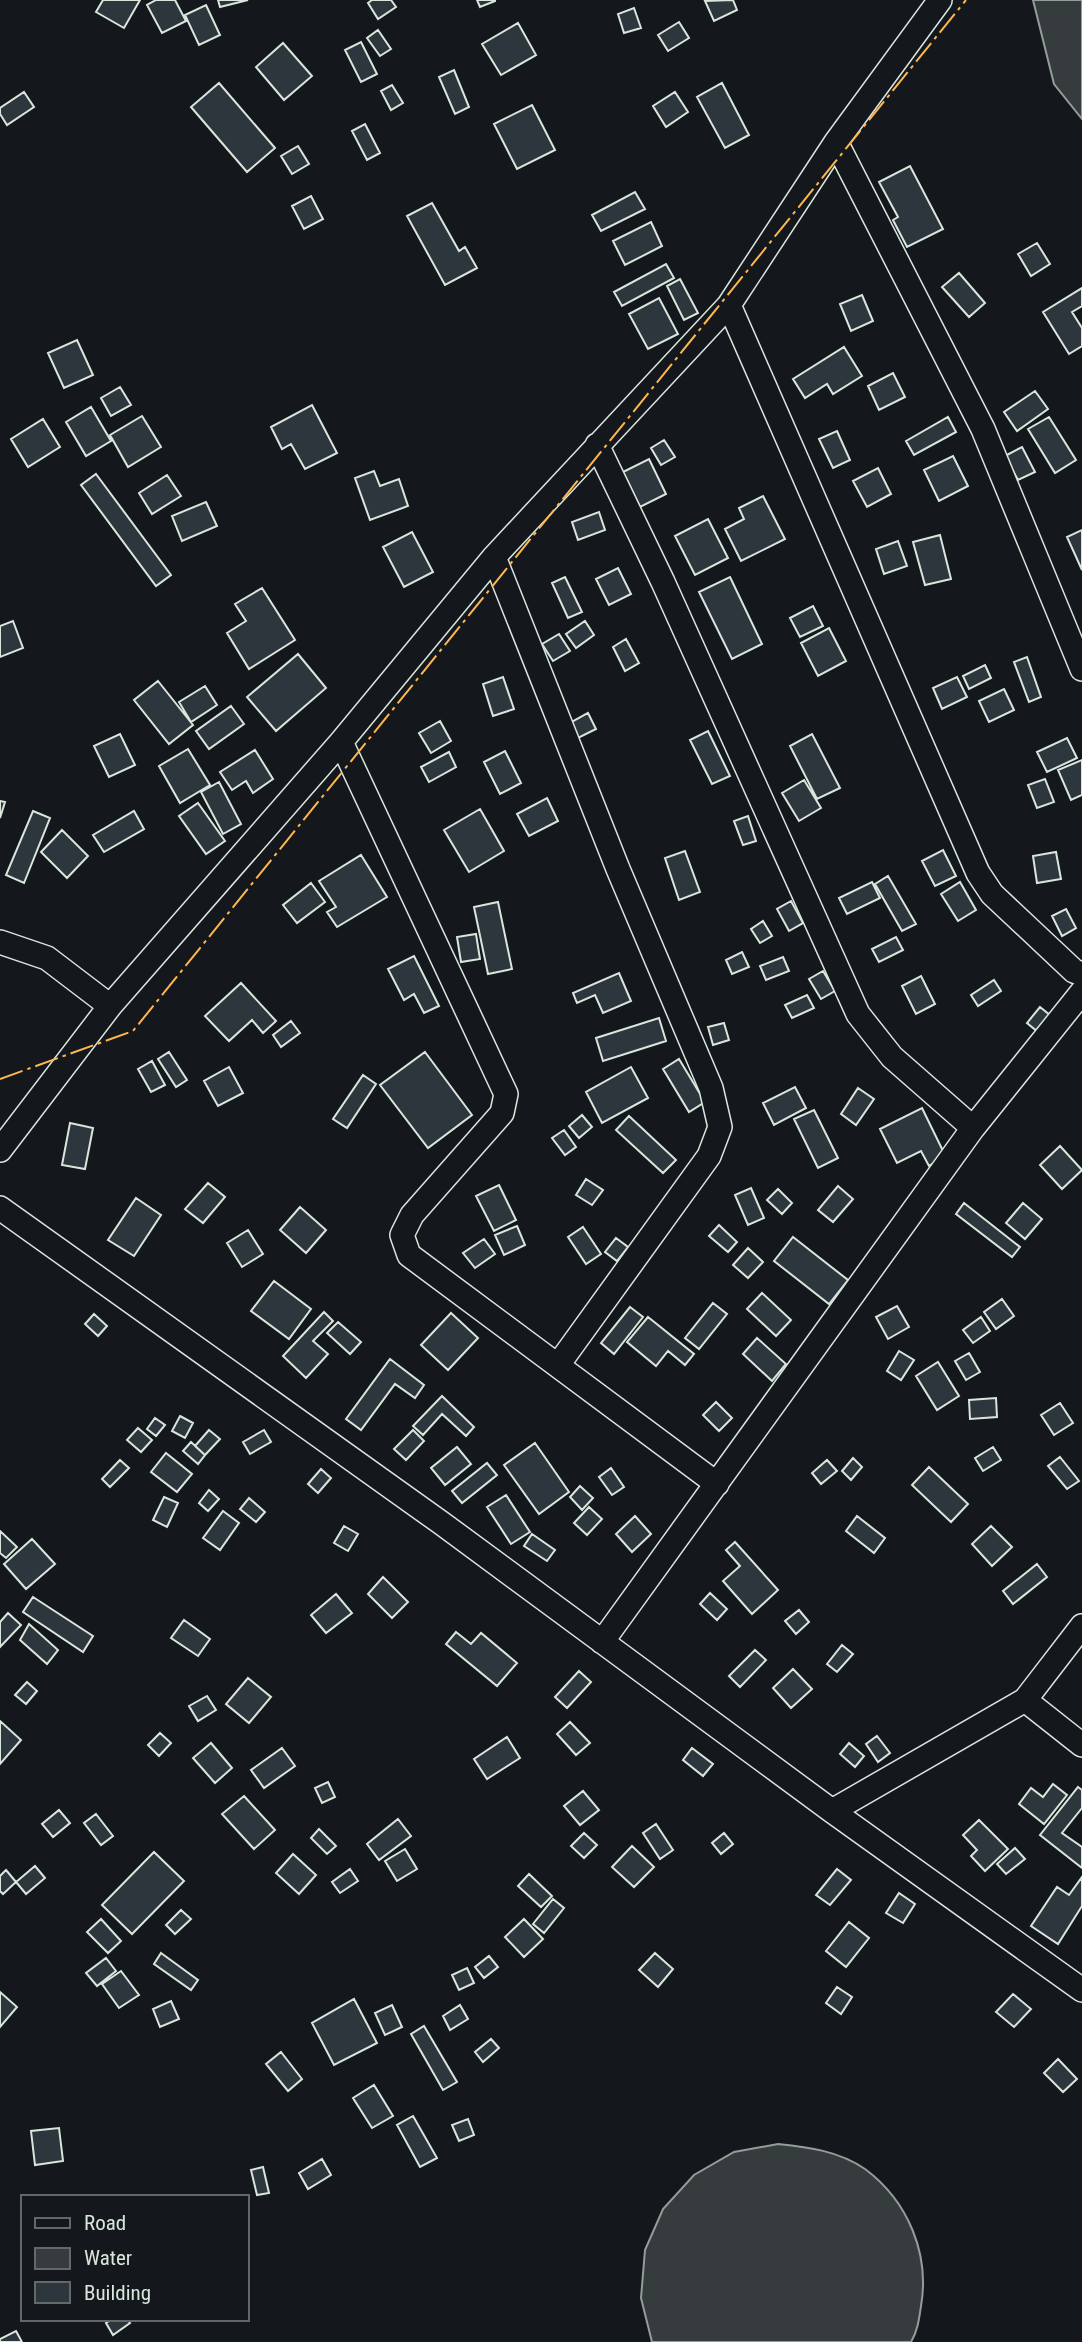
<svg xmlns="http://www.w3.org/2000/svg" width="1082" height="2342" font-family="'Roboto Condensed',sans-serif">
<rect width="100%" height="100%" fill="#14181c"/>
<path fill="#363b3e" stroke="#939e99" stroke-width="2" d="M1033,0h49v119l-28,-35z
M778,2144c30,3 61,7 87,25 43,32 65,85 56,137 -2,13 -3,24 -10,36h-259l-11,-44 4,-48 18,-41 31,-34 40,-23z"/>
<path fill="#2c363c" stroke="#d8e6dc" stroke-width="2" d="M103,0h37l-16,28 -28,-16z
M156,0h19l11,21 -24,12 -15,-28z
M218,0h30l-28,7z
M372,0h19l5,7 -18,12 -10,-16z
M477,0h18v1l-15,6z
M733,0l4,10 -23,11 -9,-20z
M206,5l14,30 -21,10 -14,-30z
M634,8l7,20 -17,5 -6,-19z
M679,22l10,16 -21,13 -10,-16z
M518,23l18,32 -35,20 -19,-31z
M378,30l13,19 -11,7 -13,-18z
M361,42l16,32 -16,8 -16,-32z
M283,43l29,33 -28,24 -28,-33z
M454,70l15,37 -14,7 -16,-37z
M219,83l56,65 -28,24 -56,-65z
M722,83l27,52 -24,13 -28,-51z
M392,85l11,18 -12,7 -10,-19z
M24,92l10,15 -27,18 -7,-11v-6z
M675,92l13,20 -22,15 -13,-21z
M532,105l23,45 -38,19 -23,-45z
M365,124l15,29 -13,7 -15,-29z
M298,146l11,18 -17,10 -11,-18z
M910,166l33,63 -36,18 -14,-27 5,-3 -19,-35z
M635,192l10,17 -44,22 -9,-16z
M311,196l12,23 -19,10 -12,-23z
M432,203l27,48 6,-4 12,21 -32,17 -38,-69z
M651,222l11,24 -37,19 -12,-24z
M1037,243l13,21 -19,12 -13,-22z
M666,264l8,14 -52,28 -8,-14z
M959,273l26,30 -16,14 -27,-30z
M680,279l18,34 -14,7 -17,-34z
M1082,288v18l-10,6 10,16v18l-13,8 -26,-42z
M862,295l11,26 -22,10 -11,-27z
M659,298l19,36 -30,15 -19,-35z
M77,340l16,35 -29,13 -16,-35z
M844,347l18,29 -29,18 -6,-10 -22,14 -12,-19z
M893,373l12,24 -26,13 -11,-24z
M120,387l11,18 -20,11 -10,-18z
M1035,391l13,18 -31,22 -13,-19z
M312,405l25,48 -32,16 -14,-25 -9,5 -11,-22z
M91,407l20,34 -25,15 -20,-34z
M142,416l19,31 -33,20 -18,-32z
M948,417l8,15 -42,23 -8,-14z
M1049,417l27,43 -21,13 -27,-44z
M43,419l17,28 -32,20 -17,-28z
M837,431l13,29 -17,8 -14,-29z
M664,440l11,17 -14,8 -10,-17z
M1022,447l13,25 -17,8 -13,-24z
M953,456l15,30 -29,15 -15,-31z
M649,459l17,35 -26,13 -17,-35z
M878,468l13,26 -24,13 -14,-26z
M374,471l6,15 19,-7 9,27 -38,14 -15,-42z
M96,474l75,101 -15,11 -75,-101z
M167,475l14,21 -29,18 -13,-21z
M763,496l22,43 -44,22 -16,-32 19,-10 -5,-11z
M206,502l11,24 -35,15 -10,-25z
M599,512l6,18 -27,10 -6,-18z
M708,519l20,39 -33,17 -20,-39z
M1082,530v40l-15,-33z
M412,532l21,40 -29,15 -21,-40z
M940,535l11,44 -26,6 -12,-43z
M898,541l9,25 -23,8 -8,-25z
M618,568l13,26 -22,11 -13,-26z
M565,577l17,35 -14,6 -16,-35z
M730,577l32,67 -30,15 -33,-67z
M262,588l33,52 -46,29 -22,-36 19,-12 -11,-17z
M813,606l10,20 -23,11 -10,-19z
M13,621l10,27 -23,9v-31z
M585,621l9,14 -18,13 -10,-14z
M829,628l17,33 -28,15 -17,-33z
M559,634l11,17 -17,10 -11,-17z
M626,639l13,24 -14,8 -12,-24z
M298,654l28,34 -50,43 -29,-34z
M1027,657l14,40 -12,5 -15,-40z
M985,665l6,13 -22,11 -6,-13z
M503,677l11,32 -21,7 -10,-32z
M957,677l10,20 -25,12 -9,-21z
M158,681l35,44 -24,19 -35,-44z
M205,686l12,19 -26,17 -12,-20z
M1004,689l10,21 -25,12 -10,-21z
M231,706l13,18 -35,25 -13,-18z
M588,713l8,16 -18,9 -8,-15z
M440,721l11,20 -20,12 -12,-20z
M708,731l22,45 -18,8 -22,-44z
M120,734l15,31 -26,12 -15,-31z
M812,734l28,54 -23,11 -27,-53z
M1067,738l10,20 -30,14 -10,-20z
M188,749l22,36 -30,18 -21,-37z
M255,750l18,29 -20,14 -7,-12 -14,9 -12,-18z
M505,751l16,32 -21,11 -16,-32z
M449,752l7,15 -27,15 -8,-15z
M1082,760v35l-11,5 -13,-30z
M1045,779l9,23 -17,6 -9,-23z
M804,780l17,28 -22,13 -17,-28z
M219,782l22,42 -18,10 -22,-42z
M547,798l11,23 -29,15 -12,-22z
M0,801l5,1 -5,16z
M198,803l27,38 -19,13 -27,-38z
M480,809l24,42 -35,21 -25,-42z
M33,811l17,7 -26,65 -18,-8z
M134,811l10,18 -40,23 -11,-17z
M748,816l8,25 -13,4 -9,-24z
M62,830l26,26 -21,22 -26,-26z
M943,850l13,26 -21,10 -13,-25z
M685,851l15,41 -21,8 -14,-42z
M1056,852l5,27 -24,4 -4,-27z
M361,855l26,42 -50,30 -10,-15 9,-5 -17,-26z
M888,876l28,48 -14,7 -27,-47z
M872,882l8,16 -33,16 -8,-16z
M960,882l16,28 -18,11 -17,-27z
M311,883l14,19 -28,21 -14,-18z
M791,901l12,22 -14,8 -12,-22z
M498,902l14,67 -24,5 -14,-67z
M1066,909l10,19 -14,8 -10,-20z
M763,921l9,15 -12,7 -9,-14z
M476,934l4,25 -19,3 -4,-25z
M896,937l7,13 -24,12 -7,-13z
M742,952l7,15 -17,7 -6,-14z
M414,956l25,50 -15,7 -10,-19 -10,6 -16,-31z
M783,957l6,14 -23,9 -6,-14z
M823,971l12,20 -14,8 -12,-20z
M619,973l12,28 -28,12 -8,-18 -18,8 -4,-10z
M921,976l14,28 -19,10 -14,-28z
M994,980l7,11 -23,15 -7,-11z
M241,983l35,38 -13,12 -11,-13 -23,21 -24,-25z
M807,995l7,13 -22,10 -7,-13z
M1040,1007l11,9 -13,16 -11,-9z
M659,1018l7,23 -63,20 -7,-23z
M291,1021l9,12 -19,14 -8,-12z
M724,1023l5,17 -16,5 -5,-18z
M169,1052l18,28 -11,7 -18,-28z
M425,1052l47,63 -44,33 -48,-63z
M679,1059l26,43 -16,10 -26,-43z
M152,1061l13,24 -14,7 -13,-23z
M229,1067l14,26 -25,13 -14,-25z
M631,1067l17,31 -46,25 -16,-31z
M363,1075l13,9 -29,44 -14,-9z
M795,1087l11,21 -32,17 -11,-22z
M858,1088l16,11 -18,26 -15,-11z
M922,1108l24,49 -17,9 -8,-15 -24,12 -17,-34z
M814,1110l24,48 -20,10 -24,-49z
M582,1115l10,12 -13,11 -10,-12z
M629,1116l47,44 -13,13 -47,-43z
M70,1123l23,5 -8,41 -23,-4z
M564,1130l12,17 -11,8 -13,-17z
M1060,1146l22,24 -20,19 -22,-24z
M586,1179l17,11 -11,15 -16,-10z
M208,1183l17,14 -22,26 -18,-14z
M499,1185l17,35 -22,11 -18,-35z
M838,1186l15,13 -20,23 -15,-12z
M751,1188l13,30 -16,7 -13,-30z
M778,1189l14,14 -10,11 -15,-14z
M136,1198l25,17 -27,41 -26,-16z
M964,1203l56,44 -8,10 -56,-43z
M1023,1203l19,16 -17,20 -19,-16z
M300,1207l26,23 -20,23 -26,-23z
M719,1225l18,17 -9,10 -19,-16z
M517,1226l8,19 -21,10 -9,-20z
M583,1227l18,27 -15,10 -18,-27z
M248,1230l15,24 -21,13 -15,-24z
M793,1237l55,43 -19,24 -55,-43z
M616,1238l12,9 -11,14 -12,-9z
M484,1239l11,15 -20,14 -12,-15z
M748,1248l15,14 -15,16 -15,-13z
M274,1281l37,28 -22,30 -38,-28z
M762,1293l29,27 -15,16 -29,-27z
M1002,1299l12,17 -18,13 -12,-17z
M713,1303l14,11 -28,35 -14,-11z
M897,1306l12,21 -21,12 -12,-22z
M630,1307l13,10 -29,37 -13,-11z
M324,1312l9,9 -20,20 15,13 -22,24 -23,-22z
M451,1313l27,25 -30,32 -27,-25z
M94,1314l13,12 -9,10 -13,-12z
M648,1317l46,37 -9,11 -17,-14 -12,15 -29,-24z
M981,1317l9,14 -17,12 -10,-13z
M338,1322l23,20 -11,12 -23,-21z
M757,1338l29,26 -14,17 -29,-27z
M899,1351l15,9 -13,20 -14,-9z
M969,1353l11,19 -14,8 -11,-19z
M390,1359l34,26 -9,13 -20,-14 -34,46 -15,-11z
M938,1362l21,34 -22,14 -21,-34z
M442,1396l32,31 -8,9 -24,-22 -19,21 -10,-9z
M996,1398l1,19 -27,2 -1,-19z
M716,1402l16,16 -13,13 -16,-16z
M1060,1403l13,20 -19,12 -13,-20z
M180,1416l13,7 -8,15 -13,-7z
M155,1418l10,7 -9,11 -9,-7z
M138,1428l14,12 -11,12 -14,-12z
M209,1430l11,9 -15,16 -10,-9z
M264,1430l7,12 -21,12 -7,-12z
M413,1430l11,11 -18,19 -12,-11z
M191,1442l14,13 -7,9 -15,-13z
M535,1443l34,49 -30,22 -35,-49z
M457,1447l14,17 -26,21 -14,-17z
M993,1447l8,13 -18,11 -8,-13z
M166,1453l26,21 -15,18 -26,-20z
M1060,1457l19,24 -12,8 -19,-23z
M853,1458l9,9 -11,13 -9,-9z
M120,1460l9,8 -19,19 -8,-8z
M827,1460l10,11 -16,13 -9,-11z
M487,1463l10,12 -35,28 -10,-12z
M929,1467l39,37 -17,18 -39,-37z
M611,1468l13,19 -12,8 -13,-18z
M321,1469l10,9 -13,15 -10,-9z
M580,1486l13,12 -11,12 -12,-13z
M209,1490l10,9 -11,12 -9,-8z
M506,1495l24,37 -19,12 -24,-37z
M164,1497l14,6 -11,24 -14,-7z
M249,1498l16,14 -9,10 -16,-13z
M589,1507l13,12 -15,16 -13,-12z
M223,1511l16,12 -19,27 -17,-12z
M635,1516l16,18 -19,18 -16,-18z
M857,1516l28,22 -11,15 -28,-22z
M344,1526l14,8 -10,17 -14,-8z
M991,1526l21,21 -20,19 -20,-22z
M0,1531l17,16 -11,11 -6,-5z
M532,1534l23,16 -8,11 -23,-15z
M32,1539l23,25 -29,25 -22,-25z
M735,1542l43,48 -26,24 -29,-33 17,-15 -14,-16z
M1037,1564l10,13 -34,27 -10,-13z
M383,1577l25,25 -16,16 -24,-24z
M710,1593l17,16 -10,11 -17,-16z
M336,1594l16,19 -26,20 -15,-18z
M33,1597l60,39 -10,16 -60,-40z
M799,1610l10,12 -13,12 -11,-13z
M8,1613l13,12 -21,22v-25z
M184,1620l26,19 -12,17 -27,-18z
M29,1624l29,26 -11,14 -27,-24z
M456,1632l15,12 10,-11 36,30 -20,23 -51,-42z
M842,1645l11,9 -16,18 -10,-8z
M755,1650l11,10 -26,27 -11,-11z
M793,1669l19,20 -21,19 -18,-20z
M579,1671l12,11 -24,26 -12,-11z
M248,1678l23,19 -22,26 -23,-19z
M27,1682l10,9 -11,13 -11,-9z
M207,1696l9,14 -18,11 -9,-15z
M0,1721l21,19 -21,24z
M570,1722l20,21 -14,12 -19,-21z
M160,1733l11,10 -12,13 -11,-11z
M877,1736l13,17 -12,9 -12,-18z
M507,1737l13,21 -33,21 -13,-20z
M211,1743l21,25 -17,15 -22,-25z
M849,1743l15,13 -9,11 -15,-13z
M282,1748l13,18 -31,22 -13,-18z
M692,1748l21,16 -10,12 -20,-16z
M328,1782l7,15 -13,6 -7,-15z
M1053,1784l14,11 -23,29 -25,-20 12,-16 12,9z
M1078,1787l4,3v18l-20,25 20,14v21l-42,-33z
M583,1791l16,19 -19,15 -16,-19z
M244,1796l31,34 -21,19 -32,-35z
M59,1810l11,13 -17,14 -11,-13z
M96,1814l17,22 -12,9 -17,-22z
M398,1819l13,17 -32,24 -12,-16z
M979,1820l29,29 -23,22 -14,-15 6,-6 -14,-15z
M656,1824l17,26 -13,9 -17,-26z
M319,1829l17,17 -9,8 -16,-16z
M584,1833l13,12 -13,13 -13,-12z
M724,1833l9,11 -12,10 -9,-11z
M632,1846l22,21 -20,20 -22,-20z
M1015,1848l10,11 -19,15 -9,-10z
M405,1849l12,20 -20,12 -12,-20z
M154,1852l30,29 -52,53 -30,-29z
M293,1854l23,21 -17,19 -23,-21z
M35,1866l10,12 -19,16 -10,-12z
M350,1869l8,12 -18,12 -8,-11z
M837,1869l14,11 -21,25 -14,-10z
M6,1870l10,12 -13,12 -3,-3v-15z
M529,1874l23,22 -11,11 -23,-21z
M1082,1877v29l-24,38 -27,-18 26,-39 12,8z
M899,1893l16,11 -12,19 -17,-10z
M553,1899l11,9 -20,25 -11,-9z
M181,1910l10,9 -16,15 -9,-9z
M101,1919l20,22 -13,12 -21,-21z
M524,1919l19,20 -19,18 -19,-20z
M849,1922l20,16 -23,29 -20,-16z
M161,1953l37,27 -7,10 -37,-26z
M655,1953l18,16 -15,18 -19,-17z
M489,1956l9,11 -14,11 -9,-11z
M106,1958l10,13 -19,15 -11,-13z
M467,1968l7,15 -15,7 -7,-15z
M121,1971l18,24 -20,13 -17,-24z
M837,1987l15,10 -11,17 -15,-11z
M0,1992l17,15 -17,20z
M1013,1994l18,15 -17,18 -18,-15z
M354,1999l23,44 -43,22 -22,-42z
M171,2001l8,18 -19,8 -7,-18z
M392,2005l10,22 -17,8 -10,-22z
M460,2005l8,14 -18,11 -7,-14z
M424,2026l33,56 -14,8 -32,-56z
M491,2039l8,9 -16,14 -8,-10z
M281,2052l21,27 -14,12 -22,-27z
M1058,2059l19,20 -14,13 -19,-19z
M374,2085l19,31 -21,12 -19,-30z
M413,2116l24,42 -17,9 -23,-42z
M468,2119l6,16 -15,6 -7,-16z
M59,2128l4,33 -28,4 -4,-34z
M322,2159l9,16 -23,14 -9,-16z
M263,2167l6,26 -12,2 -6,-25z
M112,2319h15l3,4 -17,12 -7,-12z
M16,2331l6,11h-22v-3z"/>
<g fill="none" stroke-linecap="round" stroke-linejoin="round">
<defs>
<path id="minor" d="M836,142l147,287 99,240
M729,305l249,568 14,21 82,77 8,3
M597,445l66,137 195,432 34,43 81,71
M494,557l124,312 93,219 9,39 -11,29 -151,209
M341,742l165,352 -4,19 -90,102 -10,20 7,20 308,229
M0,942l47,16 63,48
M0,1150l110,-144 231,-264 153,-185 235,-252 107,-163 104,-142
M0,1208l440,314 392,289 250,179
M602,1642l371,-514 109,-136
M1025,1700l57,45
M832,1811l193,-111 57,-74"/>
</defs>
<use href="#minor" stroke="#d8e6dc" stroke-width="26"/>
<use href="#minor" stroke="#14181c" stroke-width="23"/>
<path stroke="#ffb74d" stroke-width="2" stroke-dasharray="24 5 3.5 5" stroke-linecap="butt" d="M0,1079l133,-48 833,-1031"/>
</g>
<rect x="21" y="2195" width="228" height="126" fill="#14181c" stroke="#626a69" stroke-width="2"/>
<rect x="35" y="2218" width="35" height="10" fill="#14181c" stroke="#626a69" stroke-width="2"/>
<text x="84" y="2230" font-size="21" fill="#d8e6dc">Road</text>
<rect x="35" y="2248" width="35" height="21" fill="#363b3e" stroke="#626a69" stroke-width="2"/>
<text x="84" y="2265" font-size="21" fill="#d8e6dc">Water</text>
<rect x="35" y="2282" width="35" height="21" fill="#2c363c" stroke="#626a69" stroke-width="2"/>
<text x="84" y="2300" font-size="21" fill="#d8e6dc">Building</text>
</svg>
